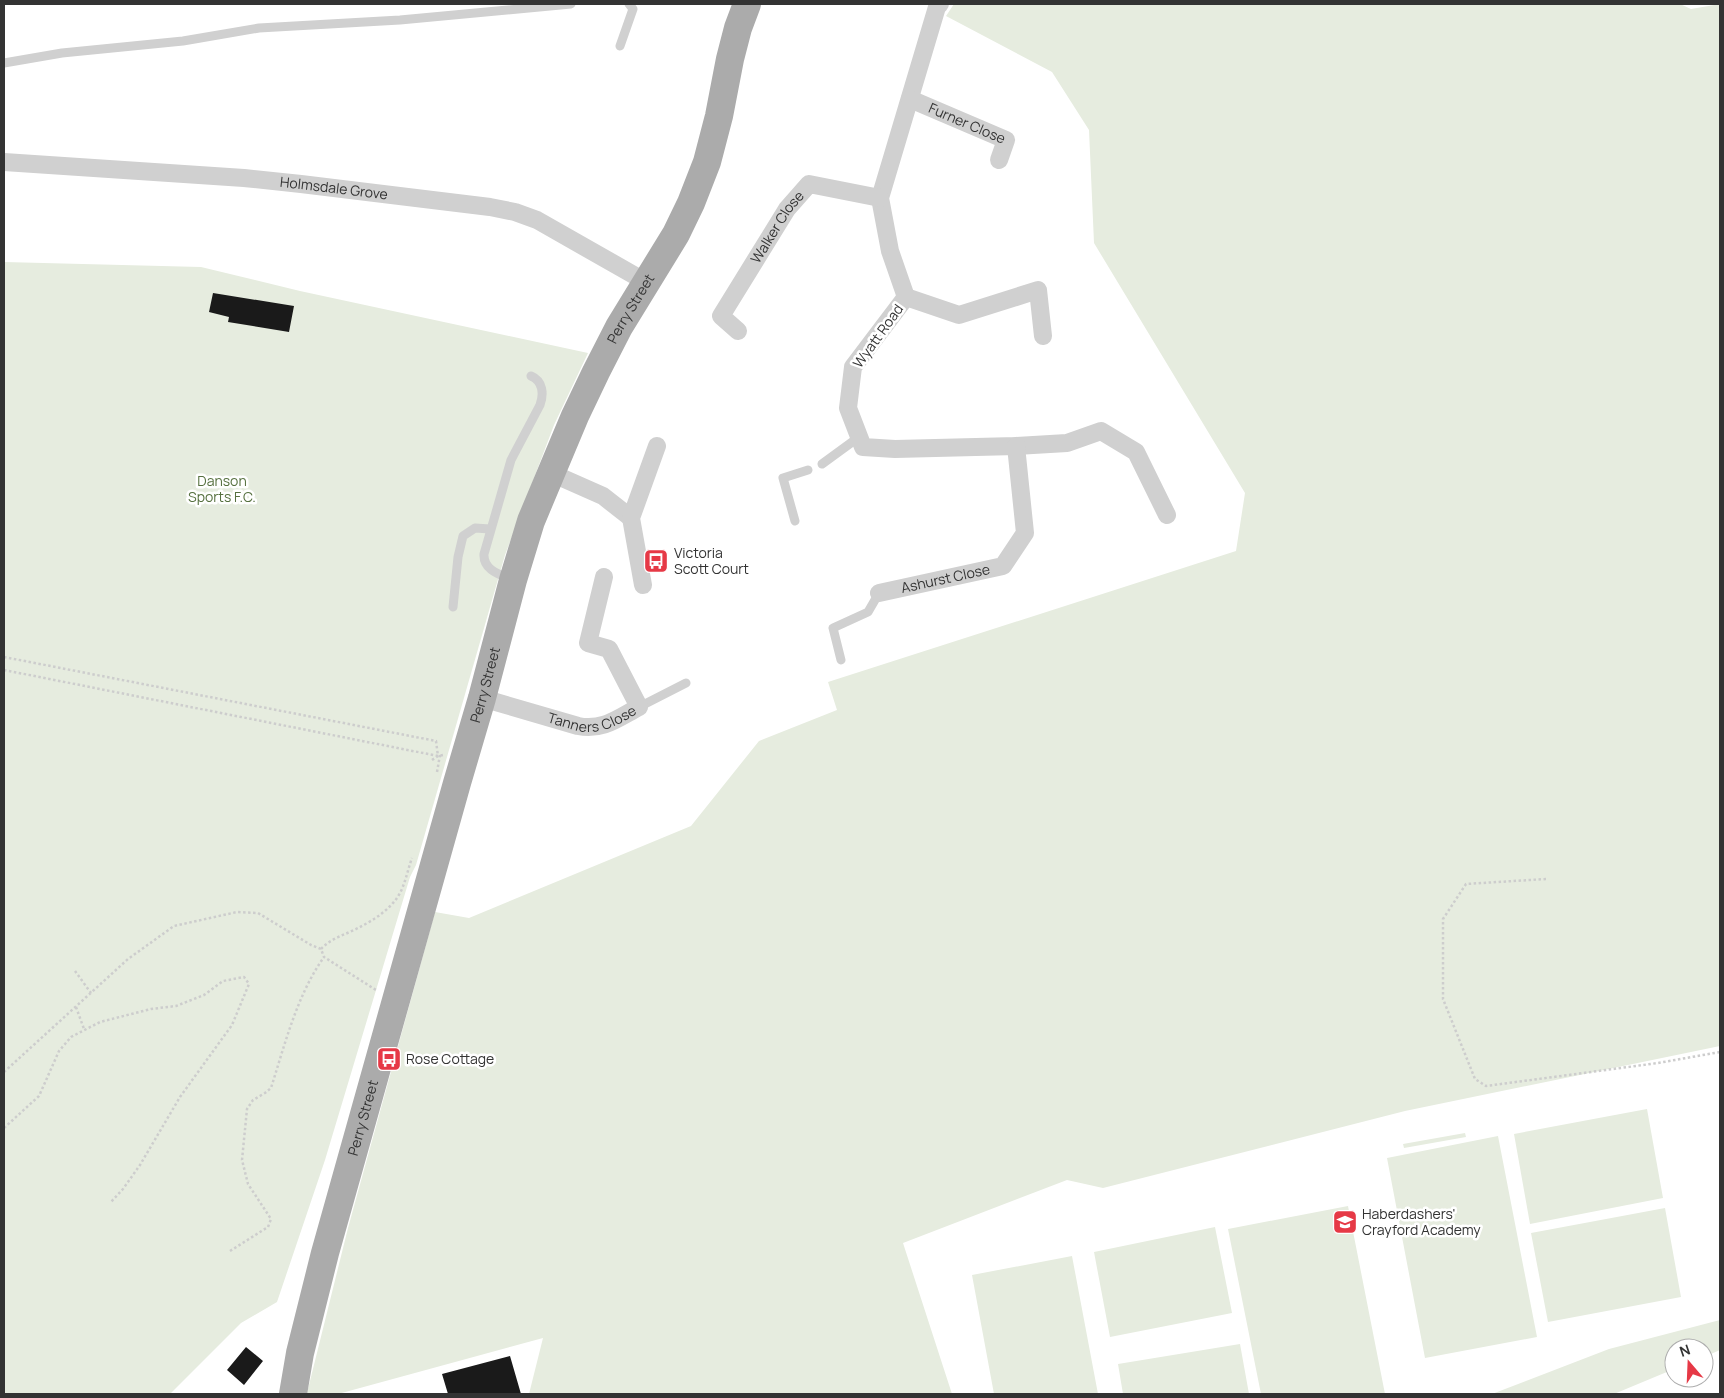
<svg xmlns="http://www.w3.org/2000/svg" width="1724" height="1398" font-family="Manrope,sans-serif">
<rect width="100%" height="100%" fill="#fff"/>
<path fill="#e6ecdf" d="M954,4h726l11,5 29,-5v1042l-315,65 -302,77 -36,-8 -164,63 49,151h-423l14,-56 -205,56h-28l-3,-1 41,-165 87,-316 34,6 222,-92 68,-85 78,-31 -9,-28 408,-131 9,-58 -151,-250 -5,-113 -37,-58 -106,-56z
M4,262l197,5 99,24 288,62 -34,72 -49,130 -89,310 -6,12 -85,283 -48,142 -36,21 -71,71h-166z
M1647,1109l16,89 -133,26 -16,-90z
M1465,1133l1,4 -62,11 -1,-4z
M1498,1136l39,201 -112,21 -38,-200z
M1348,1206l37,188h-124l-33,-165z
M1665,1208l16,89 -133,25 -17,-89z
M1215,1227l17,86 -122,24 -16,-85z
M1072,1256l26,138h-104l-22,-119z
M1720,1320v30l-16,7v-9h-30v21l-60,25h-122l117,-45z
M1240,1344l9,50h-126l-5,-30z"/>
<path fill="#1a1a1a" d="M213,293l81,13 -5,26 -61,-10 1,-5 -20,-5z
M246,1347l17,14 -19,24 -17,-15z
M510,1356l11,38h-73l-6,-20z"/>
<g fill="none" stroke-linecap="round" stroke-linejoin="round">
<path stroke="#cdcdcd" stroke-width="2.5" stroke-dasharray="2.5 2.5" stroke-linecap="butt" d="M4,657l432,84 2,15
M4,670l434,86 5,-1
M432,760l6,-4
M437,772l3,-17
M1546,879l-80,5 -23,35v80l32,80 11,7 172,-23 62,-11
M321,949c10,-11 24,-14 37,-21 16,-8 35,-20 43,-37 5,-11 7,-22 11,-33
M75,971l16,22
M76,1007l8,22
M4,1072l124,-113 46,-33 63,-14 21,1 53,32 10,4 3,8 52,33
M4,1128l35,-32 20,-45 12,-14 29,-15 51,-13 25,-3 28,-11 19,-14 21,-4 5,7 -17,41 -52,72 -40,68 -17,24 -13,14
M230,1251l38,-24 3,-8 -23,-35 -6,-24 5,-51 6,-9 12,-7 6,-5c14,-44 26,-93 53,-131"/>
<path stroke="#d0d0d0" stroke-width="9" d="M620,46l13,-37 -4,-5
M4,63l58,-10 121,-12 76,-13 141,-8 171,-16
M822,464l37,-27
M795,521l-12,-43 25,-8
M510,579c-12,-5 -27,-10 -26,-25l27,-94 29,-55c4,-11 3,-24 -9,-29
M453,607l5,-50 5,-21 12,-8 15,1
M841,660l-8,-32 35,-16 11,-19
M639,707l47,-24"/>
<g stroke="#d0d0d0" stroke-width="18">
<path d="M940,4l-3,3 -57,191 10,53 16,46 -53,70 -5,41 15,39 32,2 121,-3 51,-3 34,-12 35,21 31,63"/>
<path id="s1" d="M910,99l96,41 -7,20"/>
<path id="s2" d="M4,162l240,16 57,6 189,23 25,5 22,8 109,62"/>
<path d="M906,297l53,18 79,-25 5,46"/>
<path id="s3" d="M738,331l-17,-15 66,-107 22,-25 71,14"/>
<path d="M551,473l52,23 28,22"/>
<path d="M643,585l-12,-67 26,-72"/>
<path id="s4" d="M879,593l124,-27 22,-33 -9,-87"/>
<path id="s5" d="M482,698l96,28c25,5 40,-8 61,-19l-30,-58 -21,-6 16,-66"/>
</g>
<path stroke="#ababab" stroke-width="28" id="s6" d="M293,1394l7,-41 25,-100 132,-470 25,-85 31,-118 18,-59 44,-105 21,-44 23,-45 57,-93 15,-31 16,-41 12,-46 11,-57 8,-31 9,-24"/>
</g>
<defs>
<symbol id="bus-square" viewBox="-11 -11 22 22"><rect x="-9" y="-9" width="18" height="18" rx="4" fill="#e63946" stroke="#fff"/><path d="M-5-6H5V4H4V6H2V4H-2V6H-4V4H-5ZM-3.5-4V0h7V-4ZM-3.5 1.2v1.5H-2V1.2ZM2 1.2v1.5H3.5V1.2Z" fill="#fff"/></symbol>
<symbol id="school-square" viewBox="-11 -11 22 22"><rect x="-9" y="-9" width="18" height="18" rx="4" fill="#e63946" stroke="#fff"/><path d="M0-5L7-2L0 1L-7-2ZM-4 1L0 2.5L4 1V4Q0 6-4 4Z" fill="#fff"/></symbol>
</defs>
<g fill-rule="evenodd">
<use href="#bus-square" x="642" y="547" width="28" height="28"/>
<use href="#bus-square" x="375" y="1045" width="28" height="28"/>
<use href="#school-square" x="1331" y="1208" width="28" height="28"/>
</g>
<g text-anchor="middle" stroke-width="5" stroke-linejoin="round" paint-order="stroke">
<g font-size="14" fill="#333" stroke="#fff">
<text dy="5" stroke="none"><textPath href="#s1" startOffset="62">Furner Close</textPath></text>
<text dy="5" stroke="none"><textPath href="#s2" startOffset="331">Holmsdale Grove</textPath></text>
<text dy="5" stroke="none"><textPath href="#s3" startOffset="128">Walker Close</textPath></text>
<text dy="5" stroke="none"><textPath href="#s6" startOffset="1140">Perry Street</textPath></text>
<text transform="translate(878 336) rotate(-54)" y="5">Wyatt Road</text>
<text dy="5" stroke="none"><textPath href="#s4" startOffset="68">Ashurst Close</textPath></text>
<text dy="5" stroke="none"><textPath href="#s6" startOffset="735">Perry Street</textPath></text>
<text dy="5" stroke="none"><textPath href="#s5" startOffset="115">Tanners Close</textPath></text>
<text dy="5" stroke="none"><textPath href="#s6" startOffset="285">Perry Street</textPath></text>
</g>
<g font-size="14" fill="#56703f" stroke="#fff">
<text x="222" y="486">Danson<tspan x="222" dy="16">Sports F.C.</tspan></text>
</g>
<g font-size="14" fill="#333" stroke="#fff" text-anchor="start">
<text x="674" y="558">Victoria<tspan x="674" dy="16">Scott Court</tspan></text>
<text x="406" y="1064">Rose Cottage</text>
<text x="1362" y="1219">Haberdashers'<tspan x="1362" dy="16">Crayford Academy</tspan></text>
</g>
</g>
<rect width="1724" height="1398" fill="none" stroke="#333333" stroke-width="10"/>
<g transform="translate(1689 1363) rotate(341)"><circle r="24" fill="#ffffff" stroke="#adadad"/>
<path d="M0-4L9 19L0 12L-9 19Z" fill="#e63946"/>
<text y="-8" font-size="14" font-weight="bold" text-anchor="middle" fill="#333333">N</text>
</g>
</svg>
